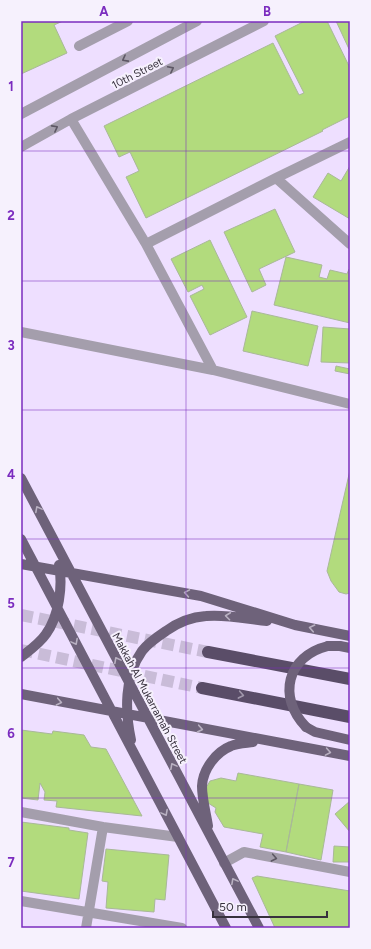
<svg xmlns="http://www.w3.org/2000/svg" width="371" height="949" font-family="Figtree,sans-serif">
<rect width="100%" height="100%" fill="#eedfff"/>
<path fill="#b2db7d" stroke="#a9b899" d="M21,21h42l-9,4 13,28 -46,21z
M305,21h22l23,47v48l-28,14 1,1 -177,87 -20,-41 13,-6 -9,-19 -11,5 -15,-31 169,-83 26,52 5,-2 -29,-57z
M336,21h14v28h-1z
M350,166v53l-37,-22 15,-24 13,8z
M275,209l20,43 -36,17 7,16 -14,7 -28,-60z
M210,240l37,77 -37,18 -20,-39 14,-7 -2,-4 -14,7 -17,-33z
M286,257l36,8 -3,12 8,2 3,-9 17,4 2,-5h1v54l-76,-18z
M252,311l66,15 -10,40 -65,-15z
M323,327l27,2v34l-29,-1z
M336,366l14,3v5l-15,-3z
M350,470v123l-4,1 -7,-2 -8,-11 -4,-10z
M21,730l31,4 1,-3 31,4 7,12 15,2 36,67 -86,-9 1,-6 -13,-1 1,-8 -5,-9 -2,17 -17,-2z
M238,773l61,11 -13,68 -26,-5 3,-13 -39,-7 -9,-15 1,-4 -8,-5 -2,-15 4,-7 11,-3 15,3z
M299,784l34,6 -12,70 -35,-8z
M350,801v31l-15,-18z
M21,822l48,6v2l19,3 -9,66 -58,-8z
M334,846l16,1v15h-17z
M106,849l63,6 -4,45 -10,-1 -1,13 -48,-4 2,-26 -6,-1z
M257,876l93,15v37h-75l-23,-50z"/>
<g fill="none" stroke-linecap="round" stroke-linejoin="round">
<path stroke="#c9bcd8" stroke-width="12" stroke-dasharray="12 6" stroke-linecap="butt" d="M21,615l187,37
M21,650l181,38"/>
<path stroke="#a49eac" stroke-width="10" d="M79,46l49,-25
M21,114l176,-93
M71,119l75,125 67,126 137,34
M21,147l50,-28 193,-98
M276,178l74,66
M146,244l130,-66 74,-36
M21,332l192,38
M21,812l82,15 75,10
M224,863l20,-11 106,20
M21,901l161,27
M86,928l17,-101"/>
<path stroke="#6e627a" stroke-width="10" d="M21,478l238,450
M21,539l205,389
M21,564l180,32 94,29 55,11
M328,646h12l10,2
M21,657c9,-7 19,-14 25,-23 13,-18 17,-48 13,-69
M21,694l329,62
M306,727l9,5 35,8
M131,740c-6,-28 -7,-64 11,-89 6,-8 15,-14 24,-20 11,-8 26,-14 40,-15 20,-2 41,3 61,5
M208,826c-2,-13 -6,-27 -6,-40 1,-17 14,-34 29,-40 7,-3 15,-3 22,-4"/>
<path stroke="#5a4d68" stroke-width="12" d="M208,652l142,27
M202,688l148,29"/>
<path stroke="#6e627a" stroke-width="10" d="M306,727c-29,-30 -19,-71 22,-81"/>
</g>
<defs><path id="oneway-chevron" d="M-2-3.5L2.5 0L-2 3.5" fill="none" stroke-width="1.6" stroke-linecap="round" stroke-linejoin="round"/></defs>
<g stroke="#5d5764">
<use href="#oneway-chevron" transform="translate(125 59) rotate(152)"/>
<use href="#oneway-chevron" transform="translate(171 69) rotate(-27)"/>
<use href="#oneway-chevron" transform="translate(55 128) rotate(-28)"/>
<use href="#oneway-chevron" transform="translate(274 858) rotate(11)"/>
</g>
<g stroke="#b9b1c2">
<use href="#oneway-chevron" transform="translate(38 509) rotate(-118)"/>
<use href="#oneway-chevron" transform="translate(187 593) rotate(-170)"/>
<use href="#oneway-chevron" transform="translate(228 616) rotate(-173)"/>
<use href="#oneway-chevron" transform="translate(312 628) rotate(-168)"/>
<use href="#oneway-chevron" transform="translate(75 642) rotate(62)"/>
<use href="#oneway-chevron" transform="translate(117 660) rotate(-118)"/>
<use href="#oneway-chevron" transform="translate(59 702) rotate(11)"/>
<use href="#oneway-chevron" transform="translate(200 729) rotate(11)"/>
<use href="#oneway-chevron" transform="translate(328 752) rotate(10)"/>
<use href="#oneway-chevron" transform="translate(173 766) rotate(-118)"/>
<use href="#oneway-chevron" transform="translate(165 813) rotate(62)"/>
<use href="#oneway-chevron" transform="translate(234 881) rotate(-118)"/>
</g>
<use stroke="#a097ab" href="#oneway-chevron" transform="translate(241 695) rotate(11)"/>
<path fill="none" stroke="#7b2cbf" stroke-width="1" stroke-opacity="0.55" d="M186,21v907M21,151h329M21,281h329M21,410h329M21,539h329M21,668h329M21,798h329"/>
<g text-anchor="middle" stroke-width="4" stroke-linejoin="round" paint-order="stroke">
<g font-size="11" fill="#37313d" stroke="#f6f1fd">
<text transform="translate(137 73) rotate(-27)" y="4">10th Street</text>
<text transform="translate(150 698) rotate(62)" y="4">Makkah Al Mukarramah Street</text>
</g>
</g>
<rect width="371" height="949" fill="none" stroke="#f6f1fd" stroke-width="44"/>
<path d="M213 911v6h114v-6" fill="none" stroke="#37313d" stroke-width="2"/>
<text x="219" y="911" font-size="12" fill="#37313d" stroke="#f6f1fd" stroke-width="3" paint-order="stroke">50 m</text>
<rect x="22" y="22" width="327" height="905" fill="none" stroke="#7b2cbf" stroke-width="1.5"/>
<g font-size="13" text-anchor="middle" font-weight="bold" fill="#7b2cbf">
<text x="104" y="16">A</text>
<text x="267" y="16">B</text>
<text x="11" y="91">1</text>
<text x="11" y="220">2</text>
<text x="11" y="350">3</text>
<text x="11" y="479">4</text>
<text x="11" y="608">5</text>
<text x="11" y="738">6</text>
<text x="11" y="867">7</text>
</g>
</svg>
